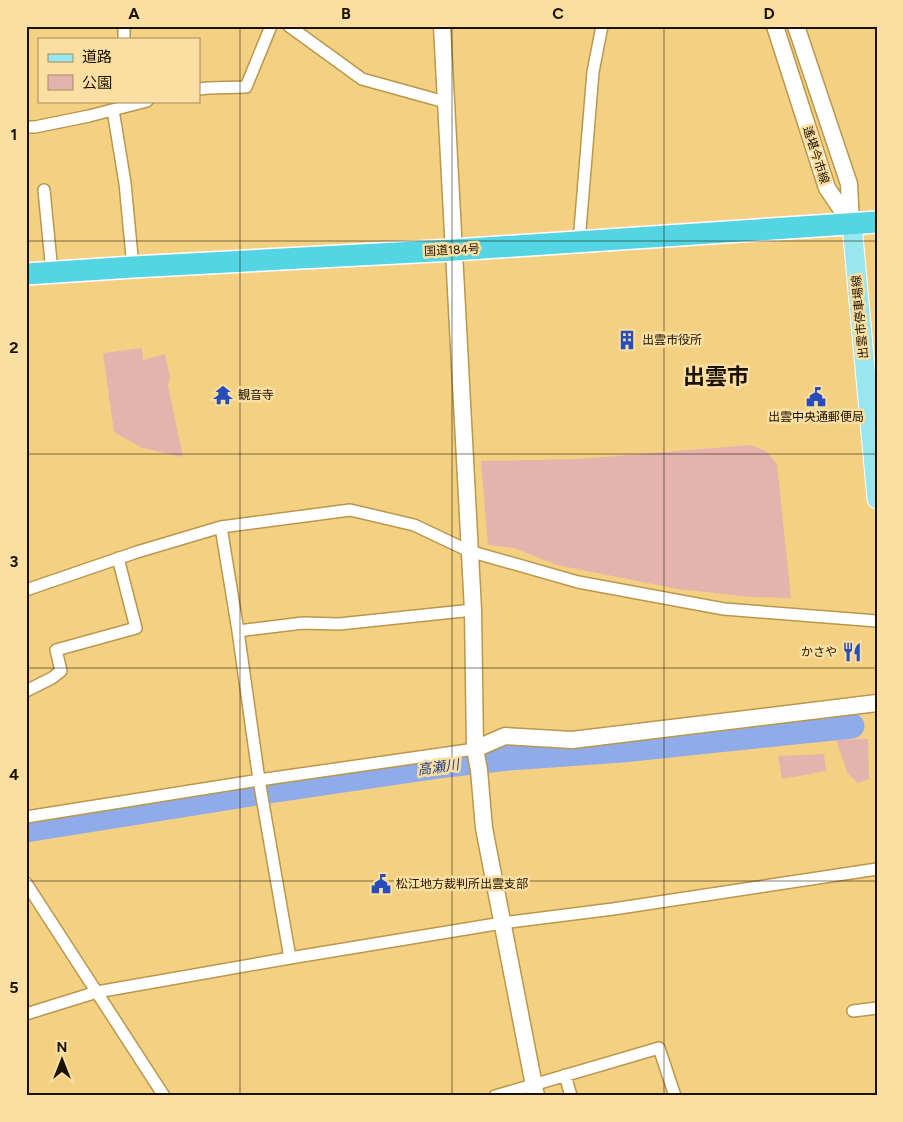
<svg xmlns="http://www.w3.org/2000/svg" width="903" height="1122" font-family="Figtree,'Noto Sans JP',sans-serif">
<rect width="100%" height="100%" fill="#f4d083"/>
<path fill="#e4b3ad" d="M142,348l1,12 22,-6 5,23 -2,9 15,71 -41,-9 -28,-16 -11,-79z
M751,445l15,6 11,13 14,134 -40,-1 -73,-8 -121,-24 -43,-17 -26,-3 -7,-84 98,-2z
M868,739l1,40 -11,4 -10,-9 -12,-34z
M824,754l2,17 -44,8 -4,-23z"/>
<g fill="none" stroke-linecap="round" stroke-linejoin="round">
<path stroke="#8fabea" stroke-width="25" d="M26,830l243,-39 177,-26 63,-7 113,-8 230,-24"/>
<defs>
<path id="street" d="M124,26v13
M289,26l73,53 83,23
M199,89l9,-1 38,-1 25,-61
M113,110l12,73 8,84
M26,127h9l54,-11 58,-15
M44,190l8,82
M579,242l14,-170 9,-46
M221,527l17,104 21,149 31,178
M26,590l111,-38 84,-25 129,-17 64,15 55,26 109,31 146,27 153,12
M238,631l65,-8 36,1 134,-14
M26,691l26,-13 9,-7 -5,-21 80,-22 -18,-70
M26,817l233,-37 216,-31
M26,883l138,213
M853,1011l24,-3
M26,1014l71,-22 193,-34 212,-35 111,-14 264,-40
M565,1075l6,21
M495,1096l164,-48 16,48"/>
<path id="secondary" d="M442,26l31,584 2,139 4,21 5,58 52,268
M775,26l52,162 25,37
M796,26l53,158 2,39
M475,749l30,-13 67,4 305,-37"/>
<path id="primary" d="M852,225l25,274"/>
<path id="highway" d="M26,274l107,-7 321,-17 423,-28"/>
</defs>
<use href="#street" stroke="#b9974b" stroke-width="14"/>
<use href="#secondary" stroke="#b9974b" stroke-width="19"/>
<use href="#primary" stroke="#fff" stroke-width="21"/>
<use href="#highway" stroke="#fff" stroke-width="24"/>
<use href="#street" stroke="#fff" stroke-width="11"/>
<use href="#secondary" stroke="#fff" stroke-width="16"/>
<use href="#primary" stroke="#98e6ee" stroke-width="19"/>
<use href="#highway" stroke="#54d5e3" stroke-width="21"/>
</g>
<path fill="none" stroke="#1c1200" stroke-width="1" stroke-opacity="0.55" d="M240,26v1070M452,26v1070M664,26v1070M26,241h851M26,454h851M26,668h851M26,881h851"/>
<defs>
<symbol id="building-bare" viewBox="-9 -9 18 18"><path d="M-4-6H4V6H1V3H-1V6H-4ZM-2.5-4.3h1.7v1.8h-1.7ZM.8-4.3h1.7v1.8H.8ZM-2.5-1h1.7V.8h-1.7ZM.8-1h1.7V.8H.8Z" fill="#274dbc" stroke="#fbdfa2" stroke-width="2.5" paint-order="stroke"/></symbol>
<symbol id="temple-bare" viewBox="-9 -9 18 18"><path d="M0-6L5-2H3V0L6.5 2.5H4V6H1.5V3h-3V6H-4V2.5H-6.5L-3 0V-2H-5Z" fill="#274dbc" stroke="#fbdfa2" stroke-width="2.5" paint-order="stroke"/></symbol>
<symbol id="civic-bare" viewBox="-9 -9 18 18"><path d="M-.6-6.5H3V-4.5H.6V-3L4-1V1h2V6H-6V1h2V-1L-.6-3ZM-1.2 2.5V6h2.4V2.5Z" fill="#274dbc" stroke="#fbdfa2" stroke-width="2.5" paint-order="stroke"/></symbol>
<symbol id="restaurant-bare" viewBox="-9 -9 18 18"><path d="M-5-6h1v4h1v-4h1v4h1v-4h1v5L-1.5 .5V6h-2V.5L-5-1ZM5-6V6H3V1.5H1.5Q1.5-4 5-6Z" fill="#274dbc" stroke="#fbdfa2" stroke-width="2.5" paint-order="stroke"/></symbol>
</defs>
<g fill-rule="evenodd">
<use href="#building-bare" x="613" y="326" width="28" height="28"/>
<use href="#temple-bare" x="209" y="381" width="28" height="28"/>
<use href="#civic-bare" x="802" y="383" width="28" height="28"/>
<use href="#restaurant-bare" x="838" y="638" width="28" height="28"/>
<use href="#civic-bare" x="367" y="870" width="28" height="28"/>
</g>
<g text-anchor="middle" stroke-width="5" stroke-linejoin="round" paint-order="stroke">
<g font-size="12" fill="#1c1200" stroke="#fbdfa2">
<text transform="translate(816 155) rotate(72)" y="4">遙堪今市線</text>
<text transform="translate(452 250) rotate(-3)" y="4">国道184号</text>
<text transform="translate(860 317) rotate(-95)" y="4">出雲市停車場線</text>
</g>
<g font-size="12" fill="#1c1200" stroke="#fbdfa2" text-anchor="start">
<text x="642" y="344">出雲市役所</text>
<text x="238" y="399">観音寺</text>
<text x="816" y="421" text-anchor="middle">出雲中央通郵便局</text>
<text x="837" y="656" text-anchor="end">かさや</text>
<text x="396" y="888">松江地方裁判所出雲支部</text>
</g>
<g font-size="14" font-style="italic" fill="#244089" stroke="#fbdfa2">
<text transform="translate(438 767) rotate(-8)" y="5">高瀬川</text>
</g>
<g font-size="22" font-weight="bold" fill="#1c1200" stroke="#fbdfa2">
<text x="716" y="384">出雲市</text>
</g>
</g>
<rect width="903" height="1122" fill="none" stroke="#fbdfa2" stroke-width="55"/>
<rect x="38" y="38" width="162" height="65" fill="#fbdfa2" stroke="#a28d61"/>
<rect x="48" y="54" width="25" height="8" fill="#98e6ee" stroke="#a28d61"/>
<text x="82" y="62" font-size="15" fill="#1c1200">道路</text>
<rect x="48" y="75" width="25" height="15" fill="#e4b3ad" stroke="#a28d61"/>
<text x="82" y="88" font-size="15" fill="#1c1200">公園</text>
<g transform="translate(62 1060)" stroke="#fbdfa2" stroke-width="4" paint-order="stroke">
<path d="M0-4L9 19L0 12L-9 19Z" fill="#1c1200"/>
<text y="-8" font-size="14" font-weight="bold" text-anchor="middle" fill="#1c1200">N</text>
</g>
<rect x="28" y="28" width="848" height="1066" fill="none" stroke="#1c1200" stroke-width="2"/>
<g font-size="16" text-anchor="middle" font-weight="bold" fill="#1c1200">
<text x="134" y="19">A</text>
<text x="346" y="19">B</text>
<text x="558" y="19">C</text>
<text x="769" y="19">D</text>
<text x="14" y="140">1</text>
<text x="14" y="353">2</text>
<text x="14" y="567">3</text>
<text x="14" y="780">4</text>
<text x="14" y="993">5</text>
</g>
</svg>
